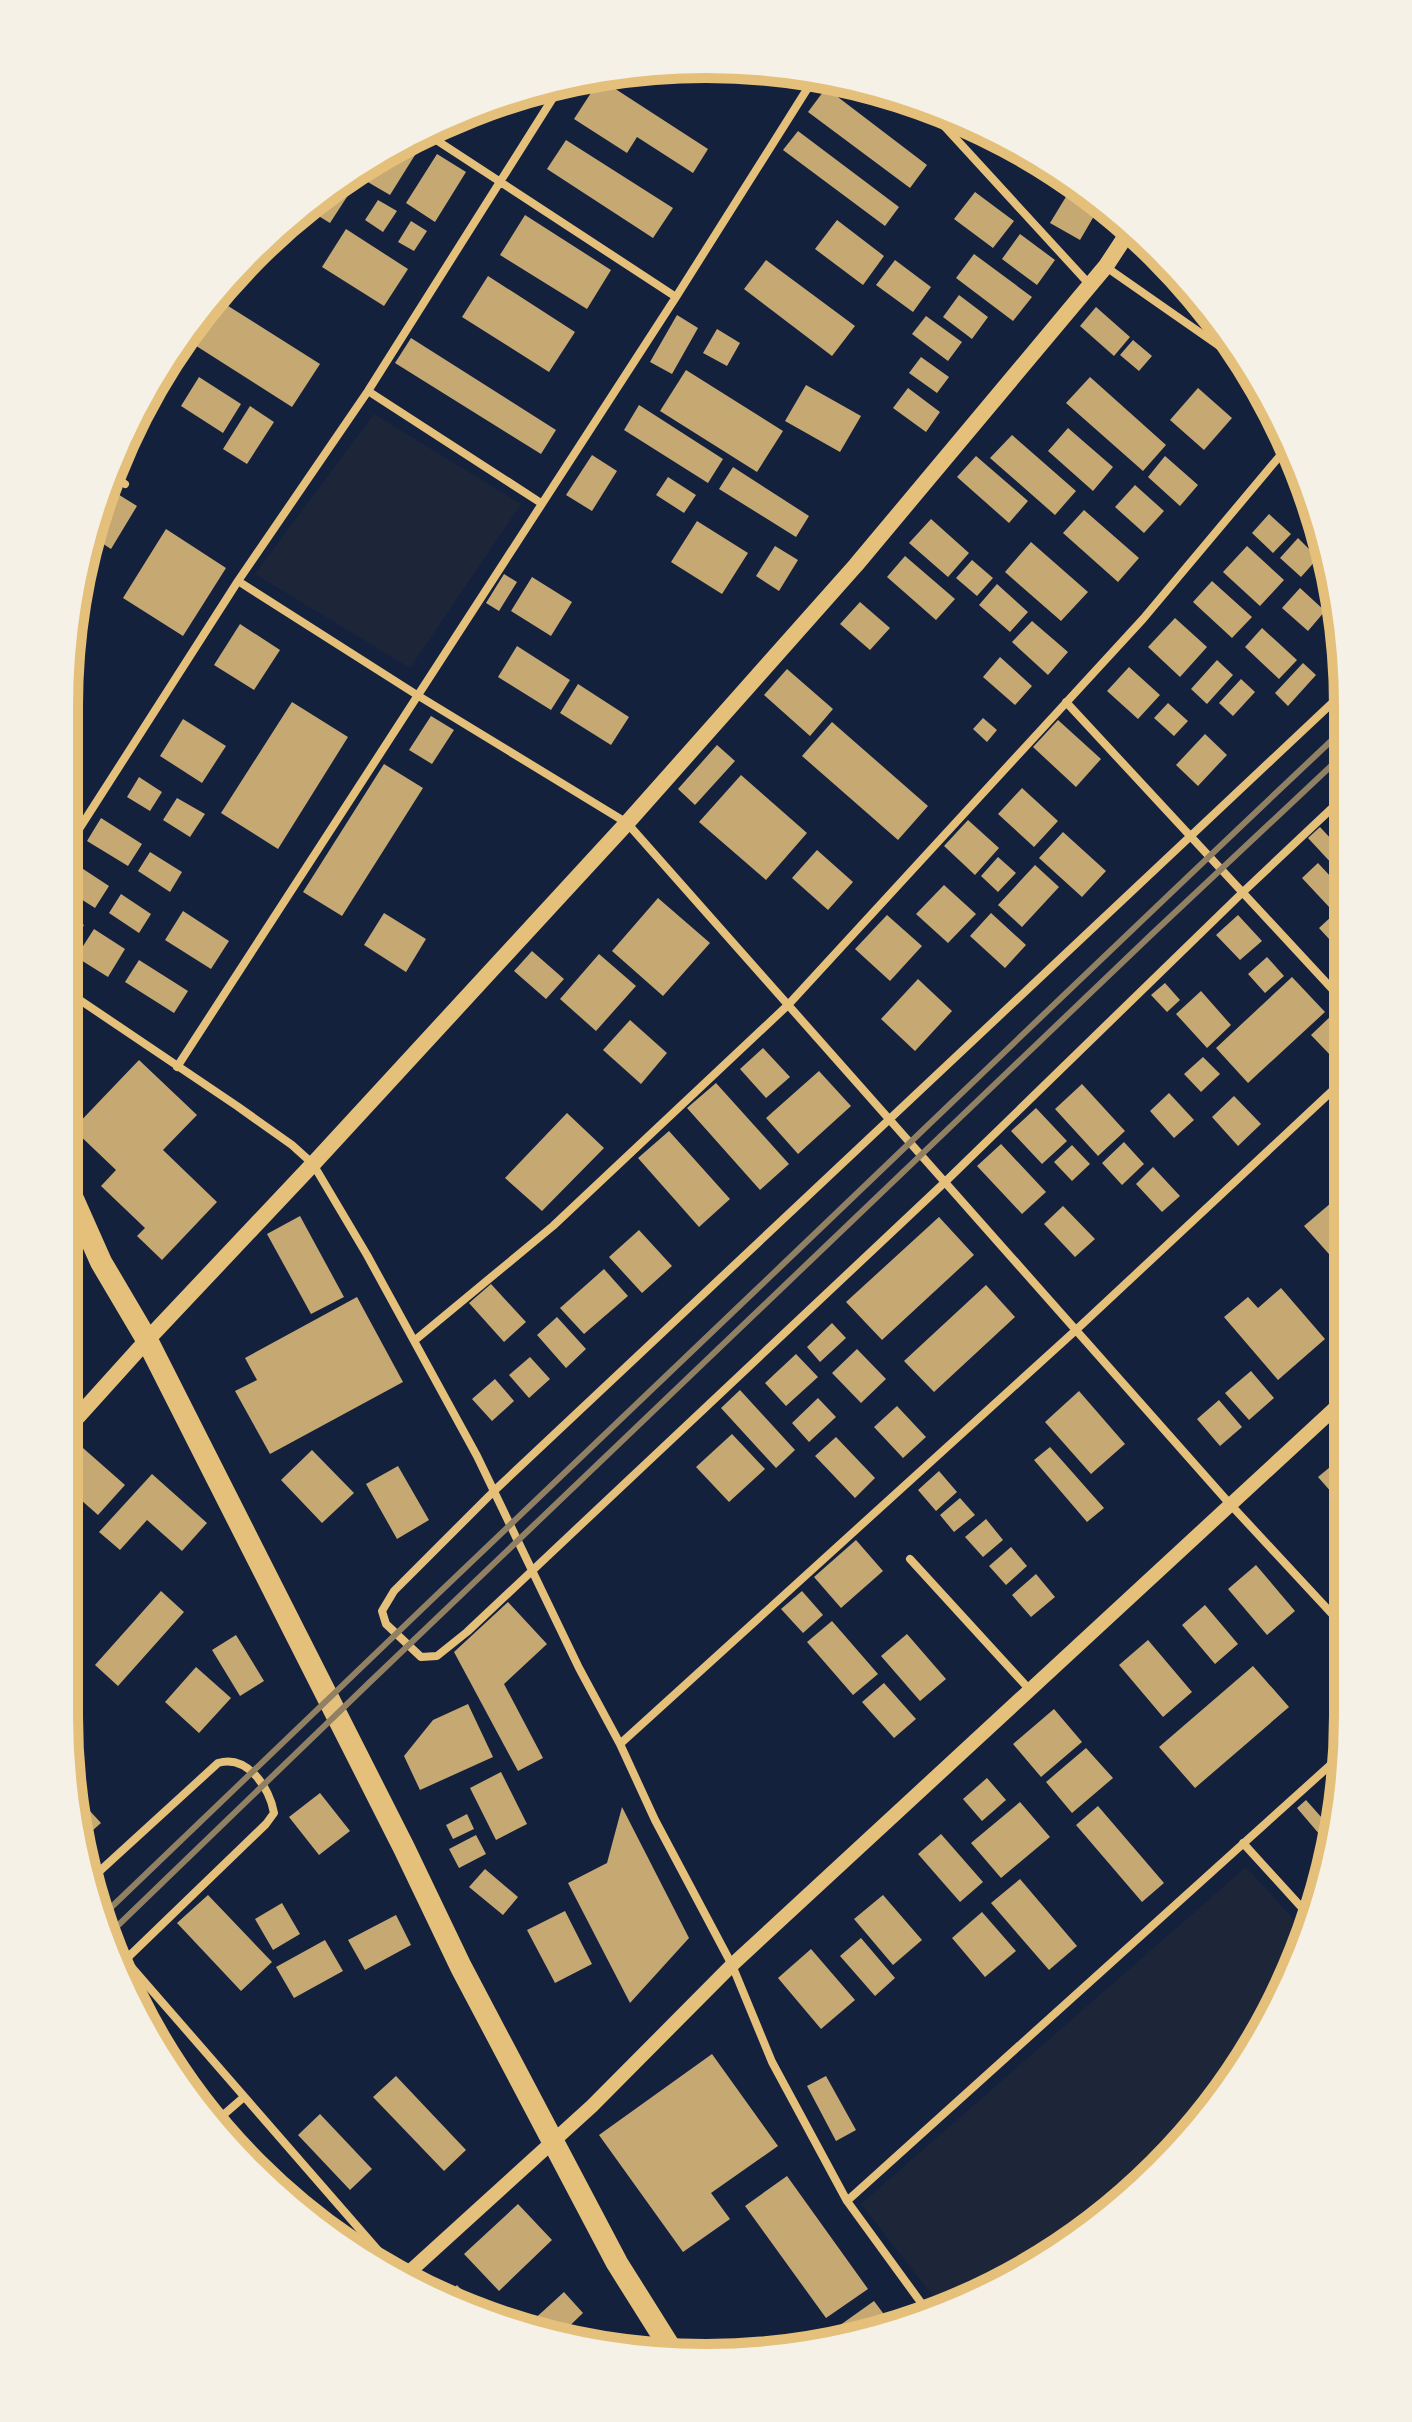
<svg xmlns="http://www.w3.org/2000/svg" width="1412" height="2422" font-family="Lato,sans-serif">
<rect width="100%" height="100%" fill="#14213d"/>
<path fill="#1d2539" d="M374,414l147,90 -111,164 -155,-94z
M1246,1867l62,68 -68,137 -143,153 -155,83 -81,-104z"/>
<path fill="#c6a872" d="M834,77l52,16 -8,14z
M600,79l108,70 -15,24 -56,-36 -10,16 -53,-34z
M826,88l101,77 -17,23 -102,-76z
M798,131l101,76 -14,19 -102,-76z
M410,140l10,7 -30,48 -24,-14 16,-27z
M566,140l107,68 -20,30 -106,-69z
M1005,141l56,30 -5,9 -55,-33z
M437,154l29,18 -31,50 -29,-19z
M342,178l12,8 -24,37 -18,-11 12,-19z
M1075,182l26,22 -21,36 -30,-17z
M975,192l39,29 -21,27 -39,-29z
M378,200l19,11 -14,21 -18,-12z
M525,215l86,55 -24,39 -87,-54z
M837,220l47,36 -21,29 -48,-36z
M411,221l16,10 -13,20 -16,-9z
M346,229l62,40 -24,37 -62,-39z
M1020,234l35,26 -18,25 -35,-26z
M974,254l58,43 -19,24 -57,-43z
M766,260l89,66 -23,30 -88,-67z
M895,260l36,27 -18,25 -37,-27z
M488,276l87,56 -26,40 -87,-55z
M959,295l29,22 -16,22 -29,-22z
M217,299l103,65 -28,43 -102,-65z
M1096,307l34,30 -16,19 -34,-30z
M677,315l21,13 -26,46 -22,-12z
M926,316l36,26 -14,19 -36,-27z
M717,329l23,14 -13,23 -24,-13z
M411,338l145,92 -15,24 -146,-91z
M1133,340l19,16 -13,15 -19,-16z
M921,357l28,20 -12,16 -28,-20z
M686,370l97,61 -26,41 -97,-61z
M199,377l42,27 -18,29 -42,-27z
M1090,377l76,68 -23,26 -77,-68z
M806,385l55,31 -21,36 -55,-31z
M908,388l32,24 -14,20 -33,-24z
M1198,388l34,30 -28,32 -34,-30z
M639,405l84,54 -15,24 -84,-53z
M250,406l24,16 -27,42 -24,-15z
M1068,428l45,39 -20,24 -45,-40z
M1012,435l64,56 -21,24 -65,-57z
M592,455l25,16 -25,40 -26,-16z
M976,456l52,45 -19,22 -52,-46z
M1165,456l33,29 -18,21 -32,-29z
M733,467l76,49 -13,21 -77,-48z
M668,477l28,18 -12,18 -28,-18z
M1304,477l10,23 2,10 -23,-21z
M1135,485l29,26 -20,22 -29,-26z
M108,488l29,18 -26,43 -20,-13 5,-28z
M1084,510l55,48 -21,24 -55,-49z
M1269,514l22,20 -18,19 -21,-20z
M931,519l38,34 -21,24 -39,-34z
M697,521l51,32 -26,41 -51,-32z
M166,529l60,39 -43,68 -60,-38z
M1298,538l20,20 -17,19 -21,-19z
M90,541l13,8 -21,35h-1z
M1031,542l57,50 -27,29 -56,-49z
M775,546l23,14 -19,31 -23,-15z
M1247,546l37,34 -24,26 -37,-34z
M905,556l50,43 -19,21 -49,-43z
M972,560l21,18 -16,18 -21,-18z
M1329,573l5,25 -16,-14z
M504,574l13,8 -18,29 -13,-8z
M532,577l40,25 -21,34 -40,-25z
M1212,581l40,36 -20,21 -39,-36z
M997,584l31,28 -18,20 -31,-27z
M1300,588l25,23 -17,20 -26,-23z
M860,602l30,26 -20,22 -30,-26z
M1175,618l32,29 -27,30 -32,-30z
M1032,621l36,31 -20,23 -36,-33z
M240,624l40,26 -26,40 -40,-25z
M1262,628l35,32 -18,19 -34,-32z
M517,646l53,34 -19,30 -53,-33z
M1000,657l32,29 -17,19 -32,-28z
M1217,660l16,15 -26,29 -16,-15z
M1303,663l13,12 -28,31 -13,-13z
M1129,667l31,28 -22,24 -31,-28z
M787,669l46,40 -23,27 -46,-41z
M1241,679l14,13 -22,24 -14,-13z
M578,684l51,33 -18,28 -51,-32z
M292,702l56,35 -70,112 -57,-36z
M1168,703l20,18 -14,15 -20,-18z
M431,716l23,14 -22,34 -23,-14z
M983,718l14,12 -10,12 -14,-13z
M183,719l43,27 -24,37 -42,-27z
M1058,720l43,39 -25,28 -43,-40z
M832,722l96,84 -30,34 -96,-84z
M1205,734l22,21 -29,31 -22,-21z
M717,745l18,16 -40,44 -17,-16z
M384,764l39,24 -81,128 -39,-24z
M741,775l66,58 -41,47 -67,-58z
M139,777l23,15 -12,19 -23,-14z
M1022,788l36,33 -24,26 -36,-33z
M177,798l28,16 -15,23 -27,-17z
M1347,814v22l-12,-12z
M101,818l41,26 -14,22 -41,-25z
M968,820l31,28 -24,27 -31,-29z
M1320,827l26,28 -12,11 -26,-28z
M1063,832l43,39 -24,26 -43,-39z
M817,850l36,32 -25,28 -36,-32z
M150,852l32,20 -12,20 -32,-21z
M998,857l18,16 -18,19 -17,-16z
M74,863l35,23 -14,22 -30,-19v-11z
M1318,863l28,30 -16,15 -28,-30z
M1035,865l24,22 -37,40 -24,-22z
M944,885l32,29 -28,29 -32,-29z
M121,894l30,20 -12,19 -30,-20z
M658,898l52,45 -47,53 -51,-45z
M1347,902v45l-6,5 -22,-24z
M183,911l46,30 -18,28 -46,-29z
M65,913l19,12 -15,23 -4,-3z
M384,913l42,26 -20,33 -42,-27z
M991,913l35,32 -21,23 -35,-32z
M887,915l35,31 -32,35 -35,-32z
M1238,915l24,26 -22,19 -24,-25z
M94,929l31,20 -17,28 -32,-20z
M532,951l32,28 -18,20 -32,-28z
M599,954l37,32 -40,45 -36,-32z
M1267,957l17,19 -19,17 -17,-19z
M139,960l49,31 -14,22 -49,-31z
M1292,977l33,35 -77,71 -32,-35z
M918,979l34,32 -37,40 -34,-32z
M1165,983l15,17 -13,12 -16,-17z
M1201,991l30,34 -24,23 -31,-34z
M1333,1014l14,15v18l-13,12 -23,-24z
M630,1020l37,33 -26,31 -38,-34z
M763,1048l27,29 -24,21 -26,-29z
M1203,1057l17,17 -19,18 -17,-18z
M139,1060l58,55 -34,35 54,52 -55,58 -25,-24 8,-8 -44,-42 15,-16 -43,-41z
M819,1071l32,35 -53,48 -32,-36z
M716,1083l73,81 -29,26 -73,-82z
M1082,1084l43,47 -27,25 -43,-47z
M1169,1093l25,27 -20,18 -24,-27z
M1234,1096l27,28 -23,22 -26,-29z
M1036,1108l31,33 -25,23 -31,-33z
M567,1113l37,35 -62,63 -37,-33z
M669,1131l61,68 -31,28 -61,-69z
M1124,1142l20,22 -22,21 -20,-22z
M1001,1144l45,48 -24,22 -45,-48z
M1072,1145l18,19 -18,17 -18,-19z
M1153,1167l27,29 -18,16 -26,-28z
M1338,1197l9,10 -2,65 -41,-46z
M1063,1206l32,33 -20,18 -31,-33z
M300,1216l44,81 -33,17 -44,-80z
M939,1217l35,38 -92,85 -36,-38z
M639,1230l33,36 -30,27 -33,-36z
M604,1269l24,27 -44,38 -24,-26z
M491,1284l35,38 -22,20 -35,-39z
M986,1285l29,32 -81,75 -30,-31z
M1281,1288l44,51 -47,41 -54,-63 24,-20 10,11z
M357,1297l46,85 -133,72 -35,-63 22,-11 -12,-22z
M557,1317l29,32 -20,19 -29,-33z
M832,1323l14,15 -26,24 -13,-15z
M857,1349l29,30 -25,24 -29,-30z
M796,1354l22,23 -32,29 -21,-23z
M530,1357l20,22 -21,19 -20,-23z
M1251,1371l23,27 -25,22 -24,-27z
M495,1379l19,22 -22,20 -20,-22z
M740,1390l55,60 -19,18 -55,-60z
M1079,1391l46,53 -34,30 -46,-52z
M818,1398l18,19 -27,25 -17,-19z
M1219,1400l23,27 -22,19 -23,-27z
M897,1406l29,31 -23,21 -29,-31z
M732,1434l33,35 -36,33 -33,-35z
M836,1437l39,41 -20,20 -40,-42z
M1050,1447l54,61 -17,14 -53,-62z
M83,1448l42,37 -27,30 -34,-30v-17z
M312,1450l42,43 -32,30 -41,-43z
M1347,1453v57l-29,-33z
M398,1466l31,54 -32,19 -31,-55z
M939,1471l18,21 -21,19 -18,-21z
M152,1474l55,49 -25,28 -35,-31 -27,30 -21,-18z
M960,1498l15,17 -21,17 -14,-17z
M986,1519l17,21 -20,17 -18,-20z
M64,1528l15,14 -15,17z
M856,1540l27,31 -42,37 -27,-31z
M1011,1547l16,19 -21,19 -17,-19z
M1256,1565l39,46 -28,24 -39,-46z
M1036,1574l19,23 -24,20 -19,-22z
M64,1578l19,17 -17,19 -2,-1z
M161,1591l23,21 -66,74 -23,-21z
M802,1591l21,24 -20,18 -22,-24z
M508,1602l39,42 -43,40 39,74 -25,13 -64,-119z
M1205,1605l33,39 -23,20 -33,-39z
M832,1621l46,53 -25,21 -46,-53z
M907,1634l39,45 -26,22 -39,-45z
M236,1635l28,46 -24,15 -28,-46z
M1148,1640l44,52 -29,25 -44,-52z
M1253,1666l36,41 -94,81 -36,-41z
M196,1667l35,31 -32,35 -34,-31z
M884,1683l32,36 -22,19 -32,-36z
M468,1704l25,53 -73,33 -16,-34 29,-36z
M1054,1709l28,33 -41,35 -28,-33z
M1086,1748l27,30 -41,35 -26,-31z
M501,1772l26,52 -31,16 -26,-52z
M987,1778l19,22 -24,21 -19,-22z
M320,1793l30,38 -31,24 -30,-38z
M77,1797l24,26 -17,15z
M1306,1800l24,27 -10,8 -23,-27z
M1020,1802l30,35 -49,41 -30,-35z
M1098,1806l66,77 -22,19 -66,-77z
M622,1807l67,131 -59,65 -62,-120 39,-20z
M467,1814l7,15 -21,10 -7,-14z
M941,1834l42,48 -23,20 -42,-48z
M476,1835l10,19 -27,14 -10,-19z
M485,1869l33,28 -15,18 -34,-28z
M1020,1879l57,67 -28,24 -58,-67z
M208,1895l64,67 -31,29 -64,-68z
M883,1895l39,45 -29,25 -39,-46z
M282,1903l18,31 -27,16 -18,-31z
M565,1911l27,53 -37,19 -28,-53z
M982,1912l34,39 -31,26 -33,-39z
M396,1915l15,30 -46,25 -17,-30z
M861,1938l34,40 -20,18 -35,-40z
M325,1940l18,31 -49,27 -18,-31z
M811,1949l44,51 -34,29 -43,-51z
M712,2054l66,92 -67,47 19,26 -47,33 -84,-117z
M396,2076l70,74 -22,21 -71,-74z
M826,2076l30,54 -20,11 -29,-55z
M320,2114l52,55 -22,21 -52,-55z
M787,2176l81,113 -42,29 -81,-112z
M518,2204l34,36 -53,51 -35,-37z
M457,2285l22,23 -32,-14z
M564,2292l19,21 -26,25 -14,-2 -13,-13z
M874,2301l18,24 -5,4 -54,11 -4,-7z"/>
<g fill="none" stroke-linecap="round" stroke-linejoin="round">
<path stroke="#e5c07b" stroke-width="8" d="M924,104l166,181
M424,132l252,165
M1106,267l142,99
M368,391l173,112
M110,476l15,8
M238,581l179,114 210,128 602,680 118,127
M1347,689l-853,802 -100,100 -12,20 4,13 35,33 16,-1 30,-24 477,-449 299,-291 104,-98
M1066,702l281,303
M65,851l173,-270 130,-190 195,-309
M65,990l172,116 55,39 21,19 54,91 110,201 102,212 41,76 35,76 77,145 40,97 75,139 83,114
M177,1067l499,-770 140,-222
M414,1341l139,-115 235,-221 355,-386 146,-174
M910,1559l119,130
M620,1744l456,-414 271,-253
M1243,1843l71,78
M91,1879l127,-116c29,-9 52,25 56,50l-8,11 -145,140
M107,1939l289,332
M214,2123l30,-26
M847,2201l500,-451"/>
<path stroke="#e5c07b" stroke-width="14" d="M406,2275l186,-169 140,-141 615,-568"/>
<path stroke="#e5c07b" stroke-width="16" d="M64,1432l83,-92 166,-176 314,-341 229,-258 250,-299 25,-38"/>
<path stroke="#e5c07b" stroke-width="22" d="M65,1181l36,81 46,78 257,508 57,119 156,296 54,86"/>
<path stroke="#918062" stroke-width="6" d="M98,1920c218,-211 439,-420 658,-630 197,-188 392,-377 591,-564
M106,1937l264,-255 781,-747 196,-184"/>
</g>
<path d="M0 0H1412V2422H0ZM706 78H706A628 628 0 0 1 1334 706V1716A628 628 0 0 1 706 2344H706A628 628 0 0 1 78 1716V706A628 628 0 0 1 706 78Z" fill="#f6f1e7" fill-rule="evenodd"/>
<path fill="none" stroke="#e5c07b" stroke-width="10" d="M706 78H706A628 628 0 0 1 1334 706V1716A628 628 0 0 1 706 2344H706A628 628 0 0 1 78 1716V706A628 628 0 0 1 706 78Z"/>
</svg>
